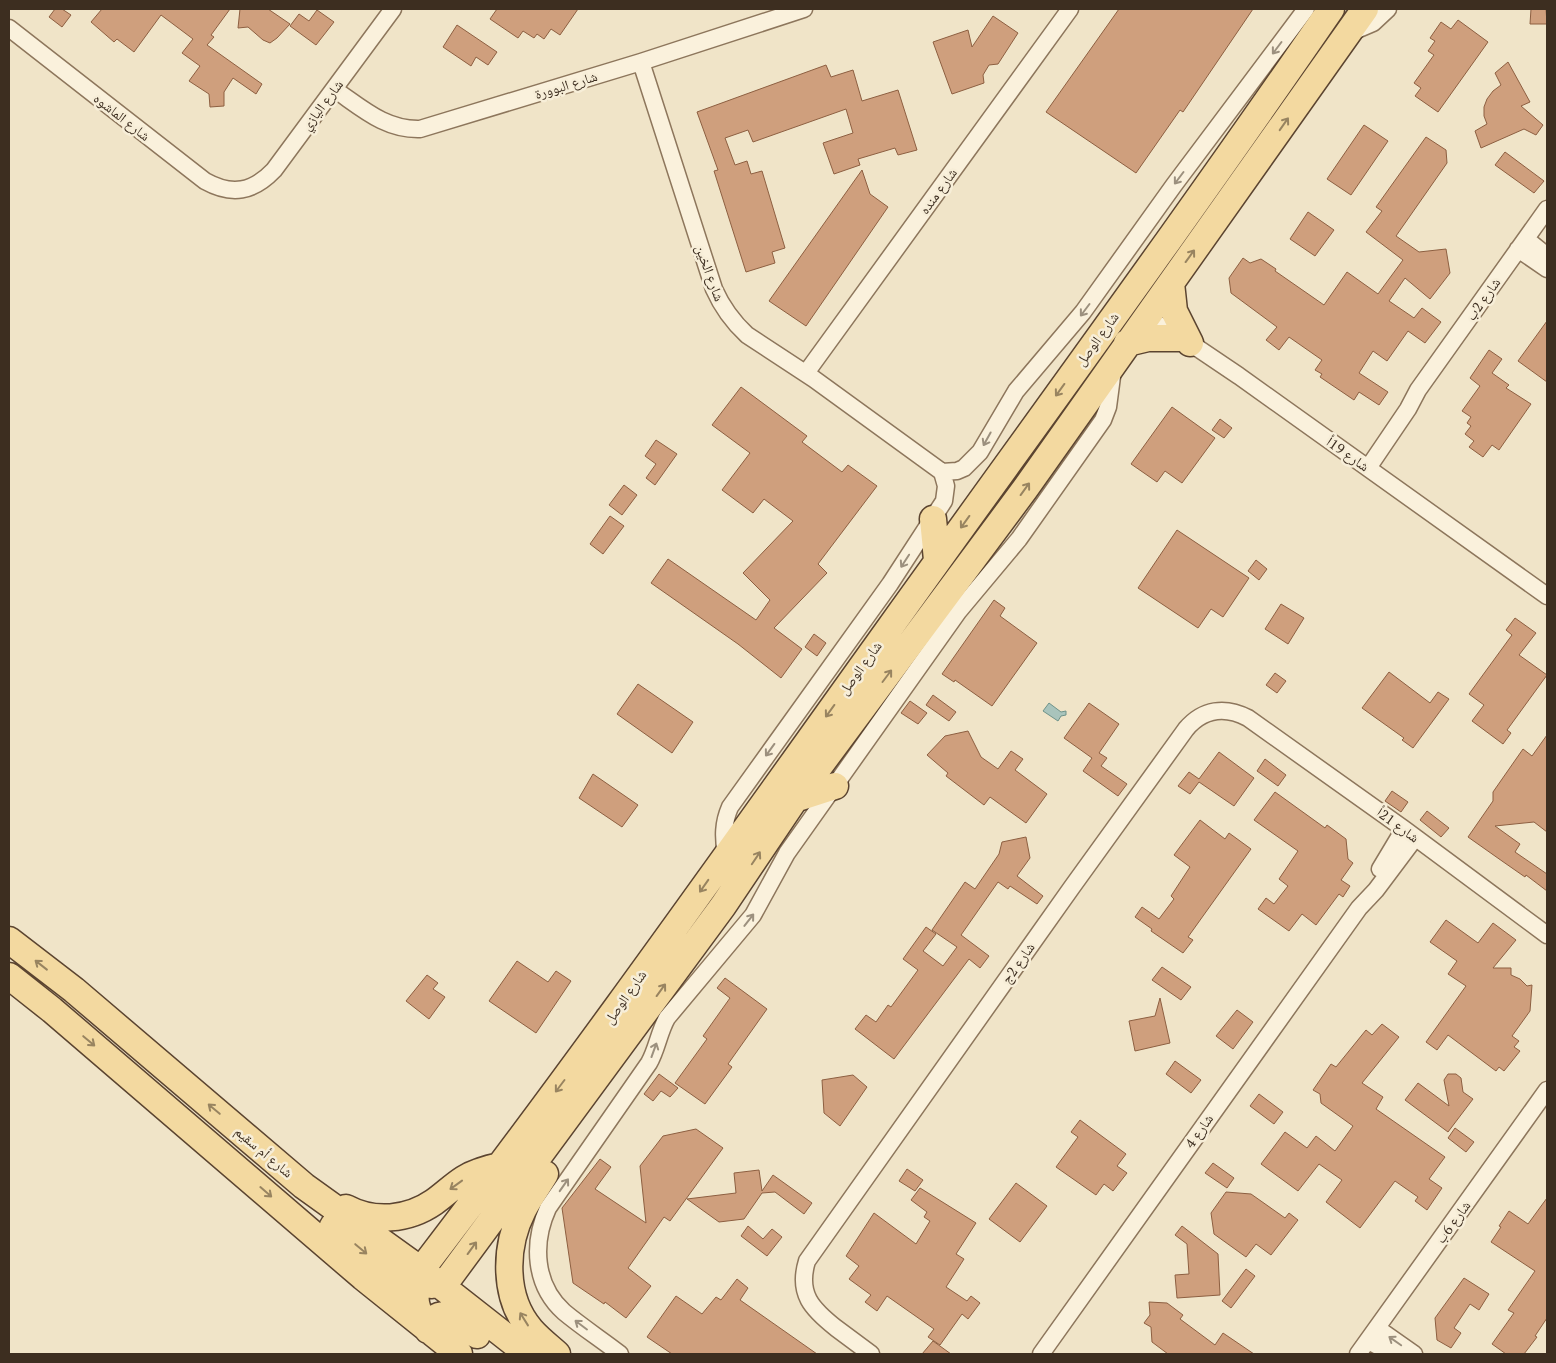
<svg xmlns="http://www.w3.org/2000/svg" width="1556" height="1363" font-family="'PT Serif','Noto Naskh Arabic',serif">
<rect width="100%" height="100%" fill="#f0e4c8"/>
<path fill="#a9c4bc" stroke="#6f938a" d="M1049,703l12,9 5,-1v4l-5,1 -3,5 -15,-10z"/>
<path fill="#cf9f7d" stroke="#8d5f41" d="M55,9h7l9,6 -9,12 -13,-10z
M102,9h128l-19,26 3,2 -7,8 55,39 -6,10 -23,-16 -9,14v14l-14,1 -1,-13 -20,-13 11,-15 -18,-13 11,-14 -32,-24 -27,37 -17,-13 -3,3 -23,-20z
M240,9h28l22,15 -13,14 -7,5 -7,-3 -15,-13 -10,1z
M497,9h81l-18,26 -9,-6 -7,10 -7,-5 -3,4 -11,-7 -5,7 -28,-19z
M1119,9h134l-70,103 -3,-2 -44,63 -90,-61z
M1531,9h15l1,15h-17z
M317,10l17,12 -18,23 -26,-19 9,-12 10,7z
M993,16l25,17 -20,31 -9,1 -6,10 1,8 -32,11 -19,-52 35,-12 4,17z
M1458,20l30,22 -50,70 -23,-16 6,-8 -7,-5 20,-28 -6,-4 7,-10 -5,-3 11,-16 10,7z
M457,25l40,27 -9,13 -12,-8 -5,9 -28,-19z
M1508,62l22,40 -9,4 22,19 -7,10 -12,-6 -43,19 -6,-17 12,-7 -3,-8v-9l3,-8 6,-8 8,-6 -6,-12z
M826,65l5,12 22,-7 9,31 36,-11 19,60 -19,5 -3,-7 -37,11 2,6 -26,9 -11,-31 30,-10 -7,-24 -93,33 -5,-12 -23,8 10,27 12,-4 4,13 11,-3 23,77 -13,4 3,11 -29,9 -32,-101 4,-1 -21,-58z
M1364,125l24,16 -37,54 -24,-16z
M1426,137l20,13 1,13 -51,73 23,16 27,-3 4,24 -20,26 -25,-21 -16,23 25,17 8,-10 19,14 -16,21 -17,-12 -21,30 -14,-10 -14,22 29,19 -9,13 -20,-13 -5,8 -34,-23 2,-3 -7,-4 7,-10 -33,-23 -10,13 -13,-10 11,-13 -46,-34 -2,-15 14,-20 7,5 11,-4 15,10 -1,2 49,34 23,-33 31,22 25,-34 -37,-28 16,-21 -6,-4z
M1505,152l39,29 -10,12 -39,-28z
M862,170l8,24 18,13 -82,119 -37,-25z
M1308,212l26,18 -19,26 -25,-17z
M1547,321v61l-29,-21z
M1489,350l13,9 -10,14 17,12 -3,3 25,16 -32,46 -7,-5 -9,12 -14,-10 5,-6 -9,-7 6,-8 -4,-3 4,-6 -9,-6 18,-25 -10,-8z
M741,387l66,49 -5,6 40,30 6,-7 29,21 -59,78 9,9 -53,55 28,21 -21,29 -43,-34 -87,-61 17,-24 88,61 14,-20 -27,-27 50,-52 -29,-22 -11,14 -31,-23 28,-37 -38,-28z
M1172,407l43,31 -33,45 -17,-12 -8,11 -26,-18z
M1220,419l12,9 -8,10 -12,-8z
M656,440l21,14 -22,31 -9,-7 10,-14 -11,-8z
M624,485l13,10 -15,20 -13,-10z
M610,516l14,10 -21,28 -13,-10z
M1177,530l72,48 -26,39 -12,-8 -13,19 -60,-40z
M1256,560l11,9 -8,11 -11,-9z
M994,600l11,8 -5,8 37,27 -45,63 -37,-26 -1,2 -12,-8z
M1281,604l23,14 -16,26 -23,-15z
M1515,618l21,15 -17,22 28,20 -40,55 4,3 -8,11 -31,-23 12,-16 -15,-11 43,-59 -6,-5z
M814,634l12,9 -9,13 -12,-9z
M1389,672l41,31 8,-11 11,7 -36,49 -11,-8 2,-2 -42,-30z
M1275,673l11,8 -9,12 -11,-8z
M638,684l55,38 -21,31 -55,-39z
M933,695l23,17 -7,9 -23,-16z
M910,701l17,12 -9,11 -17,-11z
M1089,703l30,21 -20,29 8,5 -6,8 26,18 -9,12 -35,-25 9,-13 -28,-20z
M968,731l13,26 17,12 13,-18 12,8 -8,11 32,24 -21,29 -36,-26 -6,8 -38,-29 2,-3 -21,-18 18,-19z
M1547,735v97l-13,-10 -39,4 25,18 -5,8 32,22v17l-21,-16 -1,2 -23,-16 -34,-24 25,-36v-9l30,-43 9,7z
M1219,752l35,26 -20,28 -35,-24 -9,12 -12,-8 11,-14 10,7z
M1265,759l21,16 -8,11 -21,-15z
M593,774l45,31 -16,22 -43,-29z
M1392,791l16,11 -7,10 -16,-11z
M1275,792l50,36 2,-3 19,14 2,20 5,4 -12,17 9,6 -7,11 -4,-3 -23,31 -14,-11 -13,17 -31,-22 8,-11 8,6 14,-18 -9,-7 19,-28 -44,-31z
M1427,811l22,17 -8,9 -21,-17z
M1200,820l25,19 4,-6 22,16 -63,88 5,3 -10,13 -32,-22 1,-2 -17,-12 7,-10 17,12 15,-20 -3,-3 19,-29 -16,-12z
M1026,837l4,21 -13,18 26,20 -6,8 -27,-18 -2,3 -10,-7 -37,53 28,21 -9,12 -11,-9 -75,100 -39,-30 11,-14 10,7 12,-17 3,2 27,-37 -15,-11 23,-32 10,7 -13,17 20,15 14,-19 -25,-17 33,-48 10,7 24,-35 3,-12z
M1446,920l32,23 15,-20 23,17 -23,28h18v7l9,4 7,7 5,-1 -2,26 -18,25 7,5 -5,6 6,4 -16,20 -5,-4 -3,4 -48,-36 -11,15 -11,-8 40,-56 -18,-12 9,-13 -27,-19z
M517,961l31,21 8,-11 15,10 -35,52 -47,-32z
M1162,967l29,20 -10,13 -29,-20z
M427,975l11,8 -5,6 12,8 -16,22 -23,-18z
M725,978l42,31 -39,55 4,3 -27,37 -30,-21 32,-44 -4,-3 27,-38 -13,-10z
M1160,998l10,45 -35,8 -6,-30 26,-5z
M1237,1010l16,12 -20,27 -17,-13z
M1382,1024l17,13 -37,46 21,14 -7,12 69,48 -16,22 13,9 -15,22 -12,-9 3,-4 -23,-16 -35,47 -34,-26 16,-22 -23,-16 -21,27 -37,-27 24,-32 22,16 9,-12 19,15 18,-25 -32,-23 -1,-9 -7,-4 18,-26 5,3 30,-37 6,5z
M1175,1061l26,19 -10,13 -25,-19z
M659,1074l19,14 -8,9 -9,-6 -8,10 -9,-7z
M1448,1074h8l5,4 2,14 10,7 -25,33 -43,-32 13,-17 31,23 -5,-26z
M853,1075l14,12 -27,39 -16,-13 -2,-33z
M1259,1094l24,18 -9,12 -24,-18z
M1080,1120l46,34 -9,12 10,7 -14,18 -9,-7 -8,11 -40,-28 22,-30 -7,-5z
M1455,1128l19,14 -8,10 -18,-14z
M696,1129l27,19 -53,73 -6,-4 -36,51 23,18 -25,32 -21,-16 -1,2 -31,-21 -11,-75 38,-49 11,8 -16,22 51,34 -6,-57 23,-30z
M1213,1163l21,15 -7,10 -22,-15z
M907,1169l16,11 -8,11 -16,-10z
M759,1170l3,21 11,-16 39,28 -8,11 -29,-22 -13,1 -18,26 -25,3 -32,-23 49,-6 -2,-20z
M1016,1183l31,23 -27,36 -31,-23z
M920,1188l56,35 -20,31 8,5 -18,28 21,14 4,-5 9,7 -12,16 -6,-5 -22,31 -12,-8 6,-8 -47,-33 -10,15 -12,-9 6,-7 -22,-16 10,-13 -13,-10 28,-43 42,31 14,-23 -6,-4 3,-5 -16,-12z
M1226,1192l25,2 34,24 4,-5 9,7 -27,35 -15,-11 -10,13 -32,-23 -3,-21z
M1547,1198v120l-12,18 2,1 -13,17h-18l-14,-10 22,-31 -6,-3 27,-39 -44,-29 10,-15 -2,-1 10,-15 19,13z
M748,1226l15,13 9,-10 10,8 -15,19 -26,-20z
M1182,1226l36,28 2,41 -43,3 -2,-23 14,-1 -2,-30 -12,-9z
M1246,1269l9,7 -24,32 -9,-7z
M1464,1278l25,16 -10,16 -9,-6 -16,24 7,5 -10,15 -14,-8 -2,-22z
M737,1279l11,9 -8,12 77,54h-145l-25,-17 29,-41 26,18 14,-17 5,3z
M1149,1302l18,1 16,12 -3,4 35,26 8,-12 31,21h-86l-16,-12 -1,-15 -7,-4 6,-8z
M933,1341l18,13h-29z"/>
<g fill="none" stroke-linecap="round" stroke-linejoin="round">
<defs>
<path id="minor" d="M9,28l196,153c27,15 48,11 69,-11l119,-161
M1352,32l21,-9 15,-14
M641,62l73,227c8,18 19,33 33,46l67,44 128,93
M334,89c28,19 51,41 86,40l221,-67 163,-53
M1526,239l21,17
M1518,249l29,20
M1146,317l50,30 43,29 308,220
M806,373l264,-364
M1368,468l40,-59 10,-19 129,-181
M942,472l15,-1 7,-3 16,-16 36,-61 67,-79 91,-127 132,-176
M726,855c-3,-18 -3,-32 4,-48l160,-223 54,-83 2,-15 -4,-14
M1380,869l24,-40
M1377,1328l37,26
M1368,1341l25,13
M620,1354c-18,-14 -38,-27 -56,-42 -30,-27 -32,-69 -16,-104l101,-145c8,-14 10,-31 18,-45l86,-103 34,-62 171,-241 61,-73 84,-119 5,-13 5,-38
M871,1354c-12,-9 -23,-17 -35,-26 -24,-19 -39,-34 -29,-67l265,-374 114,-158c17,-20 39,-23 62,-11l156,111 143,106
M1041,1354l318,-446 17,-18 39,-52
M1358,1354l189,-264"/>
<path id="primary" d="M1171,283l3,28 16,32
M1127,343l21,-5h34
M933,519l4,41
M795,799l40,-13
M9,940l65,50 230,196 117,84 107,84
M9,976l43,34 311,267 96,77
M545,1174c-7,12 -16,24 -22,36 -19,37 -20,88 8,120 8,9 17,16 26,24
M346,1208c28,15 62,12 88,-6 10,-7 19,-16 30,-23 11,-7 23,-10 36,-13
M333,1226l63,51 12,4 24,4
M443,1286l280,-380 72,-107 230,-310 340,-480
M428,1330c-14,-19 -17,-39 -7,-60 162,-211 315,-428 470,-644 147,-205 297,-409 440,-617
M428,1330c3,-10 8,-16 20,-15l29,20"/>
</defs>
<use href="#minor" stroke="#8d765c" stroke-width="19"/>
<use href="#primary" stroke="#5b4430" stroke-width="29"/>
<use href="#minor" stroke="#faf1dc" stroke-width="16"/>
<use href="#primary" stroke="#f3d9a0" stroke-width="26"/>
</g>
<defs><path id="oneway-shaft" d="M-6 0H5M1.5-3L5.5 0L1.5 3" fill="none" stroke-width="1.6" stroke-linecap="round" stroke-linejoin="round" transform="scale(1.25)"/></defs>
<g stroke="#9c907e">
<use href="#oneway-shaft" transform="translate(1277 48) rotate(127)"/>
<use href="#oneway-shaft" transform="translate(1179 178) rotate(127)"/>
<use href="#oneway-shaft" transform="translate(1085 310) rotate(127)"/>
<use href="#oneway-shaft" transform="translate(987 439) rotate(119)"/>
<use href="#oneway-shaft" transform="translate(905 561) rotate(123)"/>
<use href="#oneway-shaft" transform="translate(770 750) rotate(126)"/>
<use href="#oneway-shaft" transform="translate(749 920) rotate(-52)"/>
<use href="#oneway-shaft" transform="translate(654 1050) rotate(-70)"/>
<use href="#oneway-shaft" transform="translate(564 1185) rotate(-55)"/>
<use href="#oneway-shaft" transform="translate(581 1325) rotate(-143)"/>
<use href="#oneway-shaft" transform="translate(1395 1341) rotate(-145)"/>
</g>
<g stroke="#988460">
<use href="#oneway-shaft" transform="translate(1284 124) rotate(-55)"/>
<use href="#oneway-shaft" transform="translate(1190 256) rotate(-54)"/>
<use href="#oneway-shaft" transform="translate(1060 390) rotate(126)"/>
<use href="#oneway-shaft" transform="translate(1025 489) rotate(-54)"/>
<use href="#oneway-shaft" transform="translate(965 522) rotate(126)"/>
<use href="#oneway-shaft" transform="translate(887 676) rotate(-53)"/>
<use href="#oneway-shaft" transform="translate(830 711) rotate(126)"/>
<use href="#oneway-shaft" transform="translate(756 858) rotate(-56)"/>
<use href="#oneway-shaft" transform="translate(704 886) rotate(125)"/>
<use href="#oneway-shaft" transform="translate(41 965) rotate(-142)"/>
<use href="#oneway-shaft" transform="translate(661 990) rotate(-54)"/>
<use href="#oneway-shaft" transform="translate(89 1041) rotate(40)"/>
<use href="#oneway-shaft" transform="translate(560 1086) rotate(127)"/>
<use href="#oneway-shaft" transform="translate(214 1109) rotate(-140)"/>
<use href="#oneway-shaft" transform="translate(456 1185) rotate(144)"/>
<use href="#oneway-shaft" transform="translate(266 1192) rotate(41)"/>
<use href="#oneway-shaft" transform="translate(472 1248) rotate(-54)"/>
<use href="#oneway-shaft" transform="translate(361 1249) rotate(40)"/>
<use href="#oneway-shaft" transform="translate(524 1319) rotate(-122)"/>
</g>
<g text-anchor="middle" stroke-width="5" stroke-linejoin="round" paint-order="stroke">
<g font-size="14" fill="#3d2e20" stroke="#f7eed8">
<text transform="translate(566 85) rotate(-17)" y="5">شارع البوورة</text>
<text transform="translate(322 105) rotate(-53)" y="5">شارع اليازي</text>
<text transform="translate(122 117) rotate(38)" y="5">شارع الماشوه</text>
<text transform="translate(938 191) rotate(-54)" y="5">شارع منده</text>
<text transform="translate(710 273) rotate(70)" y="5">شارع الخين</text>
<text transform="translate(1483 299) rotate(-55)" y="5">شارع 2ب</text>
<text transform="translate(1097 339) rotate(-54)" y="5">شارع الوصل</text>
<text transform="translate(1348 454) rotate(35)" y="5">شارع 19أ</text>
<text transform="translate(860 668) rotate(-54)" y="5">شارع الوصل</text>
<text transform="translate(1398 825) rotate(36)" y="5">شارع 21أ</text>
<text transform="translate(1018 963) rotate(-55)" y="5">شارع 2ج</text>
<text transform="translate(625 997) rotate(-55)" y="5">شارع الوصل</text>
<text transform="translate(1199 1131) rotate(-55)" y="5">شارع 4</text>
<text transform="translate(264 1152) rotate(40)" y="5">شارع أم سقيم</text>
<text transform="translate(1453 1222) rotate(-54)" y="5">شارع 6ب</text>
</g>
</g>
<rect width="1556" height="1363" fill="none" stroke="#3d2e20" stroke-width="20"/>
</svg>
